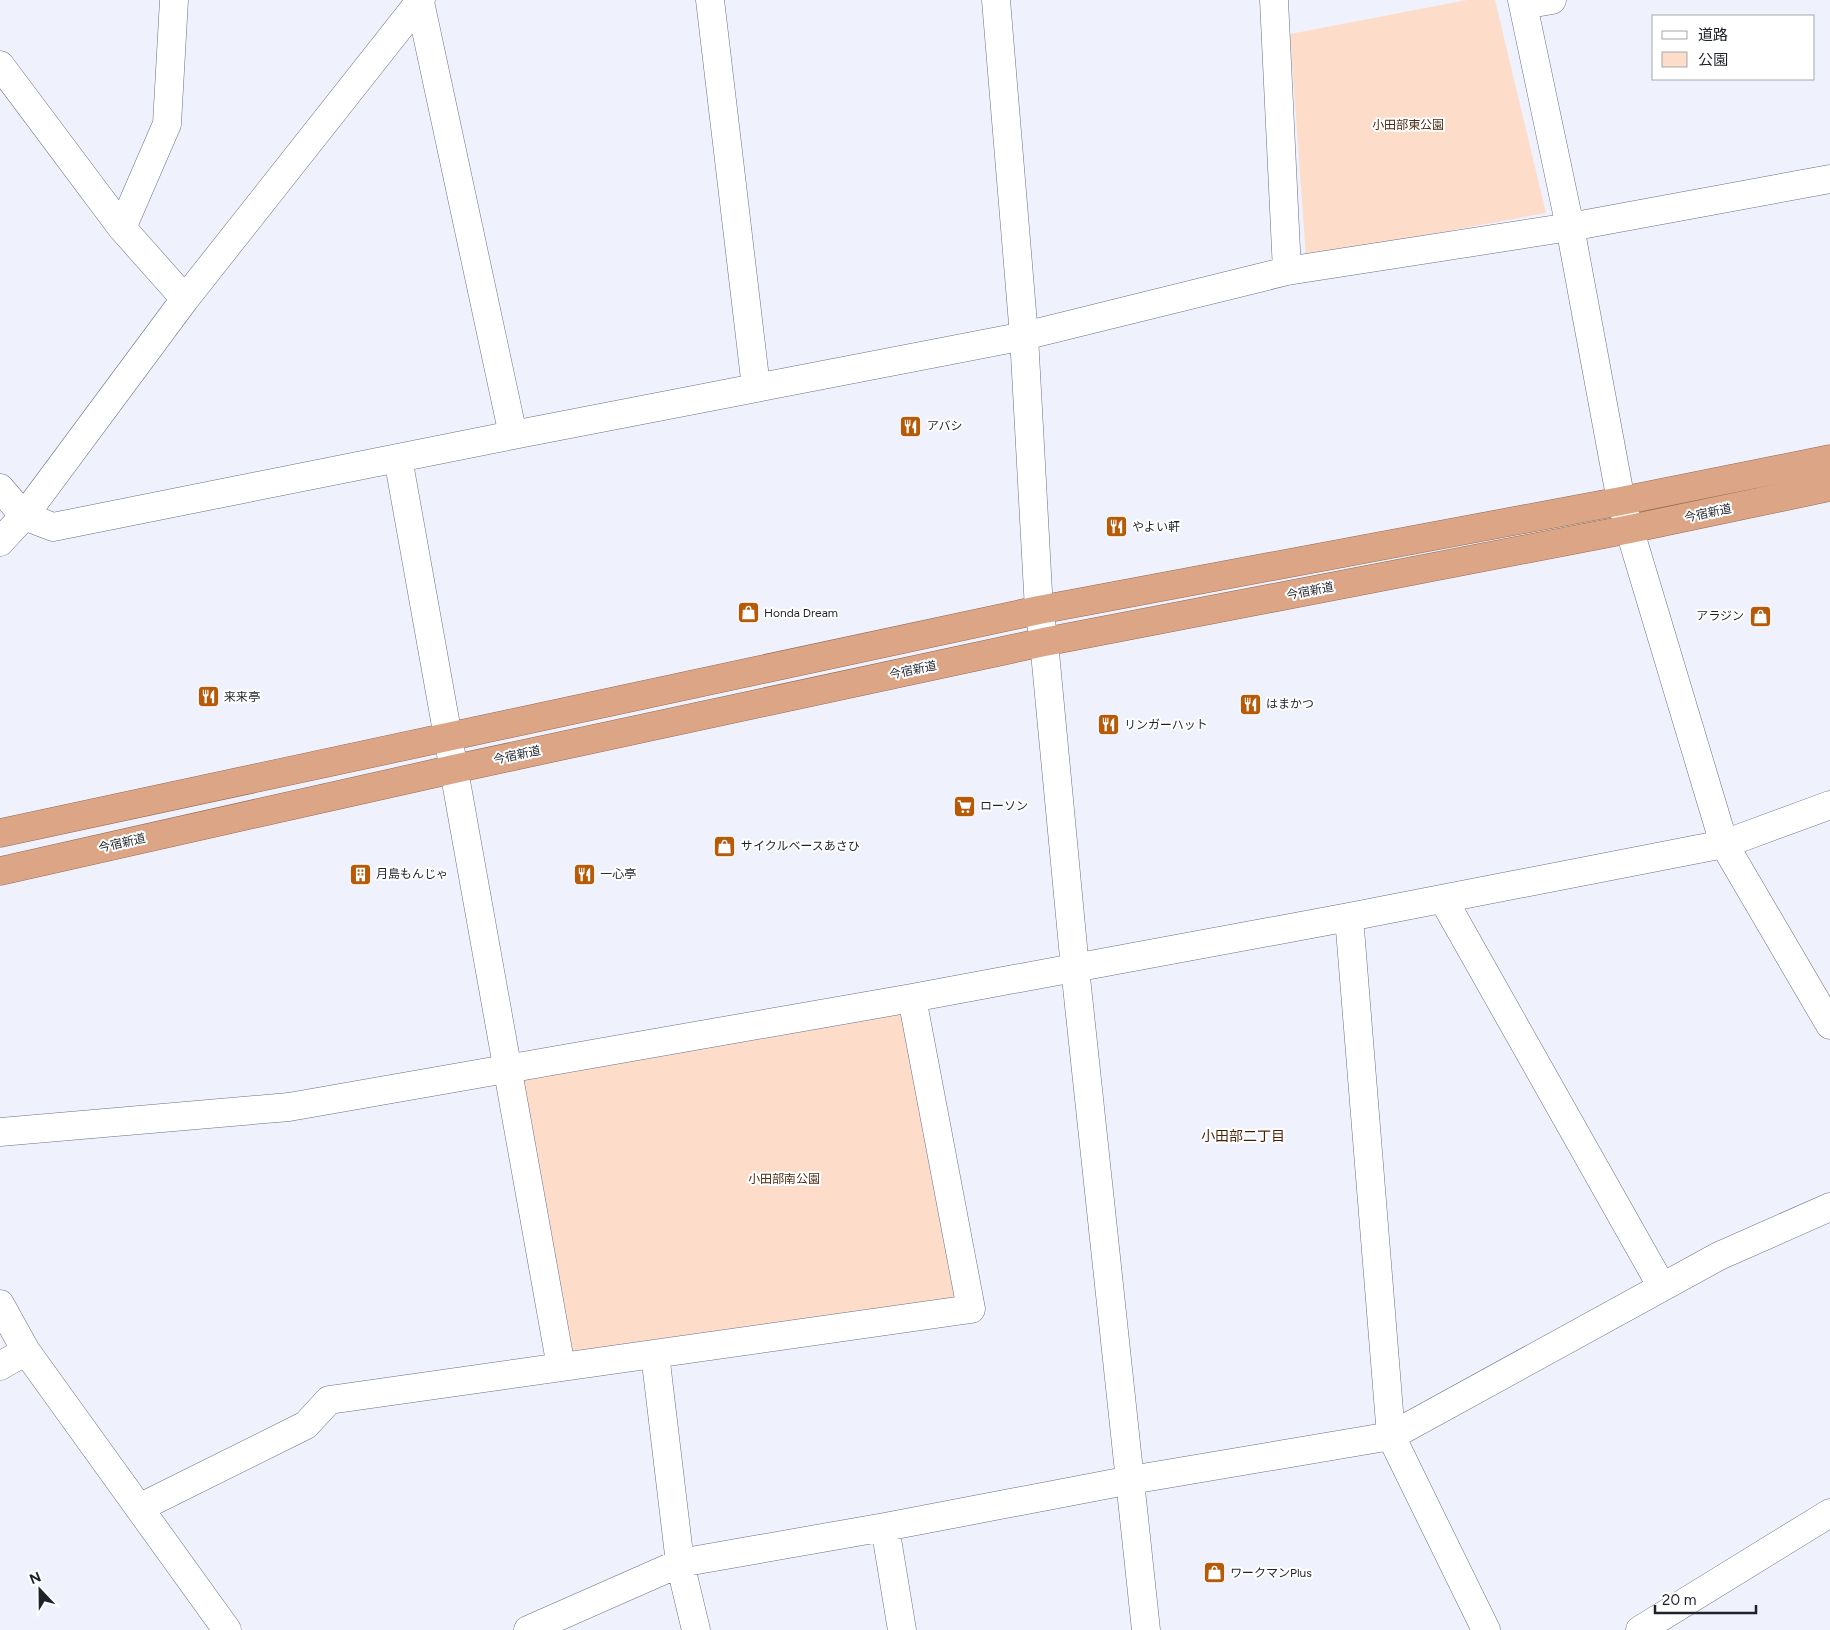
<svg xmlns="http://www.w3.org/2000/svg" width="1830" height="1630" font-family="Figtree,'Noto Sans JP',sans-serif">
<rect width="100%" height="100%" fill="#eff2fd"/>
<path fill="#fdddca" d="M1467,0h28l51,213 -240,44 -16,-223z
M904,1010l55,289 -390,59 -46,-280z"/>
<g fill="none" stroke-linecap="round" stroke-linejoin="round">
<defs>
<path id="minor" d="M710,0l46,387
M1274,0l13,271
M1522,0l48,227 51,274 103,343 106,181
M420,2l93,433
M1523,5l29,-5
M0,65l122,163 63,71
M122,228l45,-104 7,-124
M398,458l163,909
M0,488l24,28 29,11 460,-92 511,-99 263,-65 283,-44 260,-48
M0,542l24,-26 161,-217 236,-299
M1443,899l219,388
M1349,917l42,519 95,194
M0,1132l289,-25 623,-109 437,-81 375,-73 106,-39
M0,1304l26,47 201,279
M655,1354l25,209 16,67
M0,1366l26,-15
M139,1508l167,-83 23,-25 642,-91 -59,-311
M885,1527l17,103
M528,1630l152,-67 205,-36 246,-47 260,-44 328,-180 111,-49
M1640,1630l190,-117"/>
<path id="tertiary" d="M996,0l28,336 15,274 5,32 31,326 71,662"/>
<path id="trunk" d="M0,833l1039,-223 582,-109 209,-42
M0,871l454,-102 590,-127 586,-113 200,-42"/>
</defs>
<use href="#minor" stroke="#696f87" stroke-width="29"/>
<use href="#tertiary" stroke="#696f87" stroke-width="29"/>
<use href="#trunk" stroke="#946a52" stroke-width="29"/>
<use href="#minor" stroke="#fff" stroke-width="28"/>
<use href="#tertiary" stroke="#fff" stroke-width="28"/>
<use href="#trunk" stroke="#dca686" stroke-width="28"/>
</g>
<defs>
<symbol id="restaurant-square" viewBox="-11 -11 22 22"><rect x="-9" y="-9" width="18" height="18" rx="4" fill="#b75a07" stroke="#fff"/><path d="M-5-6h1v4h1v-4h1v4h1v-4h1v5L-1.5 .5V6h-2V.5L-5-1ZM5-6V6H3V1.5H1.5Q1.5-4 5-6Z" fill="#fff"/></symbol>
<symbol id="shop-square" viewBox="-11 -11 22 22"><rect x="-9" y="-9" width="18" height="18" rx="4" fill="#b75a07" stroke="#fff"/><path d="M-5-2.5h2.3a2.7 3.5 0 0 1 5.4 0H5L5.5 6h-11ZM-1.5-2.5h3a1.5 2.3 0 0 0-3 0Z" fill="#fff"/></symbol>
<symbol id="supermarket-square" viewBox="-11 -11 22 22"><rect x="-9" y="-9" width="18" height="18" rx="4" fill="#b75a07" stroke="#fff"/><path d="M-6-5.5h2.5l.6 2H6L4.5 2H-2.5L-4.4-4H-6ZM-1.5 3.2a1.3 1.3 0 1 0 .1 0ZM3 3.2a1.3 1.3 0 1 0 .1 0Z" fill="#fff"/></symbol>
<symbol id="building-square" viewBox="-11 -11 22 22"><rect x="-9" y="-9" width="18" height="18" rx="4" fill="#b75a07" stroke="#fff"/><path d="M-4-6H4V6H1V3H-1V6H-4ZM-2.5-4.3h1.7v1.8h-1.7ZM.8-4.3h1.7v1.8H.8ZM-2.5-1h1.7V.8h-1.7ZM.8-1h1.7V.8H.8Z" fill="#fff"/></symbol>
</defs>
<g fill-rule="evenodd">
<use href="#restaurant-square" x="898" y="414" width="25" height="25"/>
<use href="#restaurant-square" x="1104" y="514" width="25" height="25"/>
<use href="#shop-square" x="736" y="600" width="25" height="25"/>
<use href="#shop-square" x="1748" y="604" width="25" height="25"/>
<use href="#restaurant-square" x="196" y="684" width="25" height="25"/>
<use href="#restaurant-square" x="1238" y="692" width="25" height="25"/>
<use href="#restaurant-square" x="1096" y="712" width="25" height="25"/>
<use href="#supermarket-square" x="952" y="794" width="25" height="25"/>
<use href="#shop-square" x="712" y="834" width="25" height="25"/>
<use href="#building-square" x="348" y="862" width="25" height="25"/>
<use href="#restaurant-square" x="572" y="862" width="25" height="25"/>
<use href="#shop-square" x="1202" y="1560" width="25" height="25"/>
</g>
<g text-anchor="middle" stroke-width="4" stroke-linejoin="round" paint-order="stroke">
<g font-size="12" fill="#4f2b14" stroke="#fff">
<text x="1408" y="129">小田部東公園</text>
<text x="784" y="1183">小田部南公園</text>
</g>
<g font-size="12" fill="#1f222b" stroke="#fff" text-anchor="start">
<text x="927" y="430">アバシ</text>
<text x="1132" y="531">やよい軒</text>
<text x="764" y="617">Honda Dream</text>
<text x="1744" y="620" text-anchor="end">アラジン</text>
<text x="224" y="701">来来亭</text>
<text x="1266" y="708">はまかつ</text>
<text x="1124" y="729">リンガーハット</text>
<text x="980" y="810">ローソン</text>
<text x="741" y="850">サイクルベースあさひ</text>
<text x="376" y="878">月島もんじゃ</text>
<text x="600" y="878">一心亭</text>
<text x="1230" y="1577">ワークマンPlus</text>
</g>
<g font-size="12" fill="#1f222b" stroke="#fff">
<text transform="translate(1708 513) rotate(-12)" y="4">今宿新道</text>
<text transform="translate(1310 591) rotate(-11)" y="4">今宿新道</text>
<text transform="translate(913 670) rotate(-12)" y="4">今宿新道</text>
<text transform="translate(517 755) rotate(-12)" y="4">今宿新道</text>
<text transform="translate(122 843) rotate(-13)" y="4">今宿新道</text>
</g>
<g font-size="14" fill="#4b1e00" stroke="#fff">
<text x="1243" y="1141">小田部二丁目</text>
</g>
</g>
<rect x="1652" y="15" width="162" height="65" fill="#ffffff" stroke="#a5a7aa"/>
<rect x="1662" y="31" width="25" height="8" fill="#ffffff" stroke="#a5a7aa"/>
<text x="1698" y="40" font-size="15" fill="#1f222b">道路</text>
<rect x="1662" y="52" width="25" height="15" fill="#fdddca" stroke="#a5a7aa"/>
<text x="1698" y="65" font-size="15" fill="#1f222b">公園</text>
<g transform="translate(40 1590) rotate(338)" stroke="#ffffff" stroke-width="4" paint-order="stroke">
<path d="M0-4L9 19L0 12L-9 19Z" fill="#1f222b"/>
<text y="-8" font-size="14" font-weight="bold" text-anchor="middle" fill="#1f222b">N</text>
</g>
<path d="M1655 1605v8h101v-8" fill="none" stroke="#1f222b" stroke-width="2.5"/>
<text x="1662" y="1605" font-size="15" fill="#1f222b" stroke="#ffffff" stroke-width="4" paint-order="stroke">20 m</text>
</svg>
